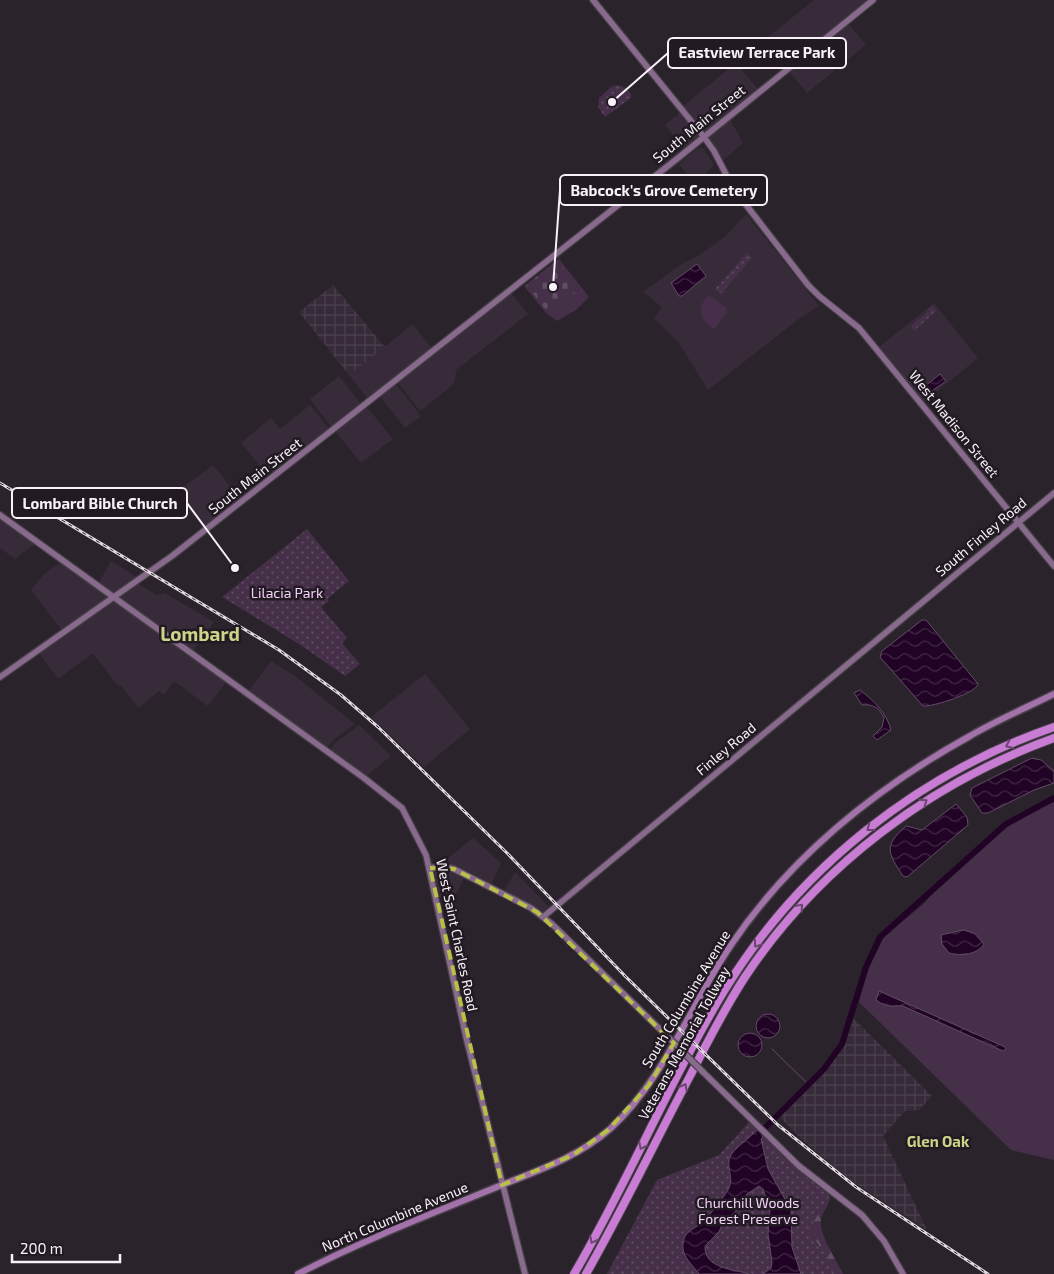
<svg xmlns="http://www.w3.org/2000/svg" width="1054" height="1274" font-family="'Exo 2',sans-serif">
<defs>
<pattern id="industrial-grid" width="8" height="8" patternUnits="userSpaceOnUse" patternTransform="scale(1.25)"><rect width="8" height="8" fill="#372b39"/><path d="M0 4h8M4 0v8" fill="none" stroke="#4b404d"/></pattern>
<pattern id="forest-firs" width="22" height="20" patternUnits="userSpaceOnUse" patternTransform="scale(1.25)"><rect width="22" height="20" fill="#463049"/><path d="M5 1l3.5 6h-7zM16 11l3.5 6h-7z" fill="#614e64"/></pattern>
<pattern id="cemetery-stones" width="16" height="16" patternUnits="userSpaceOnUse" patternTransform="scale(1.25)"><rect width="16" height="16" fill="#463049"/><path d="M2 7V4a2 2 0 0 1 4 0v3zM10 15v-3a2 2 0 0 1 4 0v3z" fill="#614e64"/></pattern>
<pattern id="park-dots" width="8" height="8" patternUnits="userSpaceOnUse" patternTransform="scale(1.25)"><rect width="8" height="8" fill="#463049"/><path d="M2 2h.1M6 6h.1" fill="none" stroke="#614e64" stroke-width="1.8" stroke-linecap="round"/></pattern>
<pattern id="water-waves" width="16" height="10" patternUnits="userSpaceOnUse" patternTransform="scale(1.25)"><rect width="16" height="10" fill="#210326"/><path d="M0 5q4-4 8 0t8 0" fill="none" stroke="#422846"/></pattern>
</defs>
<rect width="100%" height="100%" fill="#2b232c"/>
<path fill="#372b39" d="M814,0h56l-81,66 -22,-28z
M848,23l18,22 -59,48 -19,-23z
M736,63l23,27 -54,44 -23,-27z
M682,111l20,25 -17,13 -20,-24z
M730,119l13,24 -22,19 -14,-24z
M703,148l11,17 -19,19 -16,-20 18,-15z
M746,214l73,92 -19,12 -92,72 -29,-47 -25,-25 8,-11 -19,-15 43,-31 1,1 14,-8 25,-18z
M511,293l17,21 -72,56 -1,11 -8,9 -27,21 -23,-29z
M934,303l44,55 -54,44 -45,-55z
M413,324l19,25 -64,50 -19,-24z
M339,376l22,28 -29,24 -22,-29z
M395,383l26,33 -16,12 -26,-33z
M310,405l20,25 -60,48 -29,-35 30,-25 9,11z
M366,406l27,33 -32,24 -26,-32z
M213,465l28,35 -37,28 -18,-22 -6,3 -10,-12z
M0,517l36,26 -21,16 -15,-11z
M111,561l27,17 -25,16 -15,-10z
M61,562l165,120 -18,24 -34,-25 -10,14 -5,-4 -20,17 -18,-22 -4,-1 -24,-32 -35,26 -22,-30 26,-18 -31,-41 13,-16z
M136,582l20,13 9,-2 49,29 -22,31 -77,-56z
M271,661l24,15 60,48 -22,16 -7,9 -79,-56z
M425,674l45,55 -46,38 -53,-50z
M359,725l32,31 -26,21 -36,-26 7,-9z
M473,838l28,25 -11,23 -50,-21z
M431,868h15l19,8 -13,27 -16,-8z
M515,872l36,37 -8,6 -40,-22z"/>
<path fill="url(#industrial-grid)" d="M333,285l52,62 -36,28 -50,-63z
M851,1016l81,80 -13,14 -14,1 -22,25 44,94 -78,-51 -48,-40 -24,-25 47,-45 18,-25z"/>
<path fill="#463049" d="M559,259l30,38 -13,13 -19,11 -11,-8 -22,-27 2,-1 23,29 31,-25 -23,-29z
M709,295l17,13 1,5 -13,16c-14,-8 -18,-22 -5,-34z
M1054,802v358l-43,-10 -152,-148 9,-33 16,-32 42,-35 7,-11c37,-32 73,-72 121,-89z"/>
<path fill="url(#forest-firs)" d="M827,1193l3,4c-1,8 -7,14 -9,22 -3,14 16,42 22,55h-14l-21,-46z"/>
<path fill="url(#cemetery-stones)" d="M557,260l23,29 -31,25 -23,-29z"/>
<path fill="url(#park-dots)" d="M618,85l8,3 5,6v4l-26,19 -7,-10 1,-9 12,-11z
M747,253l5,5 -31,36 -6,-5z
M933,306l3,5 -22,20 -3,-5 18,-15 -1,-2z
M307,529l42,52 -22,18 2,2 -8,6 26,31 -5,5 18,21 -15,12 -46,-32 -77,-47z
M749,1122l42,40 39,32 -21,36 29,44h-231l50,-94 62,-25z"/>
<path fill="url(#water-waves)" stroke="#624b65" d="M697,264l9,12 -24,20h-3l-8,-13z
M940,374l6,7 -17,12 -5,-6z
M922,620h4l52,64c-2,9 -45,23 -55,22l-43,-49 2,-6z
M860,690c13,10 27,23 31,40l-14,10 -4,-4 9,-9 2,-9c-5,-11 -11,-14 -22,-13l-8,-12z
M1032,758l9,2 13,11v12l-20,7 -46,23h-6l-12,-18 2,-7z
M956,804l11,13 1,8 -61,52 -4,-1c-15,-23 -20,-30 3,-50l16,4z
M963,930l11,3 10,11c-7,11 -23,12 -35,9l-7,-9 -1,-9z
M879,991l126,56 1,2 -3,2 -100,-45c-13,-1 -14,3 -27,-6z
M756 1026a12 12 0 1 1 24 0a12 12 0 1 1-24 0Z
M738 1045a12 12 0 1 1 24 0a12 12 0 1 1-24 0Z
M757,1130l6,7 -2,2 7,30 23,41 1,37 9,27h-38l8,-6 1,-6 -4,-28 2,-24 -7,-21 -4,-3 -12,8 -12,18 -12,10 -4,10 -14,14c-1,23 29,23 44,28h-50c-5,-7 -16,-17 -16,-26 -1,-18 12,-18 22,-28 6,-7 13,-16 19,-24 14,-18 1,-24 6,-39 2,-7 22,-21 27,-27z"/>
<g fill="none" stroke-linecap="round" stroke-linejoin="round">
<path stroke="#624b65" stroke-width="1" d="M772,1049l37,36"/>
<path stroke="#210326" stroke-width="6" d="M760,1133l64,-64 18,-25 24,-77 14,-30 126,-113 48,-26"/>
<defs>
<path id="secondary" d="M593,0l111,137 10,14 19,37 75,97 11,11 40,32 195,238
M0,515l364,263 38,30 24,47 40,182 59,237
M0,677l172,-121 506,-398 195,-158
M430,868l12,-2 12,3 77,39 21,16 118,115
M543,917l511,-424
M703,1072l96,94 63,49 22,26 19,33"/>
<path id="primary" d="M298,1274c63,-33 128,-58 194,-85 41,-17 84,-30 118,-60 55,-50 80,-124 121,-184 61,-90 145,-157 239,-209 27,-16 56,-28 84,-42"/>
<path id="highway" d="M574,1274c54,-92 95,-192 150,-283 75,-123 194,-217 330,-264
M586,1274c37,-65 69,-132 104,-198 17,-33 34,-67 55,-99 73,-110 185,-194 309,-239"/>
</defs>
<use href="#secondary" stroke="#463f47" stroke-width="8"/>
<use href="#primary" stroke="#463f47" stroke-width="9"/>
<use href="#highway" stroke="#463f47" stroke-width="10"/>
<use href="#secondary" stroke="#886a8c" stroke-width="5.5"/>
<use href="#primary" stroke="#a472aa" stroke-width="6"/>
<use href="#highway" stroke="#c97cd3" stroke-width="8"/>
<defs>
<path id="rail" d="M0,483l279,167 62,45 37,32 130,127 117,122 153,149 78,62 132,87"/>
</defs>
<use href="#rail" stroke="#e1dbe1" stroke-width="3"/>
<use href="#rail" stroke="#221a23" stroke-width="1" stroke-dasharray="4" stroke-linecap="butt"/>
<defs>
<path id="secondary-bridge" d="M670,1039l33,33"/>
</defs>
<use href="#secondary-bridge" stroke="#463f47" stroke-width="8" stroke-linecap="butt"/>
<use href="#secondary-bridge" stroke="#886a8c" stroke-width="5.5"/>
</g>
<defs><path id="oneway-chevron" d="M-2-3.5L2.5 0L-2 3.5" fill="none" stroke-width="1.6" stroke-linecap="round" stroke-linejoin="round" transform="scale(1.25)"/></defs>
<g stroke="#6d4672">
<use href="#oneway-chevron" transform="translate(1009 745) rotate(156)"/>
<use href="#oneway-chevron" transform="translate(924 802) rotate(-34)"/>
<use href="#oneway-chevron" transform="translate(870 828) rotate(142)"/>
<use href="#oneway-chevron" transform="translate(800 907) rotate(-49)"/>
<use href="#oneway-chevron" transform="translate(757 944) rotate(126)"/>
<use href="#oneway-chevron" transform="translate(684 1087) rotate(-62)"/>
<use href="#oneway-chevron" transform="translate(642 1146) rotate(117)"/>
<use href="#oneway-chevron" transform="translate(593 1240) rotate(117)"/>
</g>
<path fill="none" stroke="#b9c046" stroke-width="4" stroke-dasharray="10 6" stroke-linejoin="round" d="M430,868l24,1 83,43 137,131 -25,42 -41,45 -35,25 -71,30z"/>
<g text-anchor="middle" stroke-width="5" stroke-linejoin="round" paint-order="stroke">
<g font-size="14" fill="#f8f2f8" stroke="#221a23">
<text transform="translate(699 124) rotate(-39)" y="5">South Main Street</text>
<text transform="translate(954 424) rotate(51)" y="5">West Madison Street</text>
<text transform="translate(255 476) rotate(-38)" y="5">South Main Street</text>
<text transform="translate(981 537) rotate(-40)" y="5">South Finley Road</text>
<text transform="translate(726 749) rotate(-40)" y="5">Finley Road</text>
<text transform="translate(457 935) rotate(78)" y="5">West Saint Charles Road</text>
<text transform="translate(686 999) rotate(-59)" y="5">South Columbine Avenue</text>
<text transform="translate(684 1043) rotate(-61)" y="5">Veterans Memorial Tollway</text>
<text transform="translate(395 1217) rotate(-23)" y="5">North Columbine Avenue</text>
</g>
<g font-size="14" fill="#f4d1f8" stroke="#221a23">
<text x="287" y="598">Lilacia Park</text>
<text x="748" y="1208">Churchill Woods<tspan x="748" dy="16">Forest Preserve</tspan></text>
</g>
<g font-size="15" font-weight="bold" fill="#cdd487" stroke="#221a23">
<text x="938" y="1147">Glen Oak</text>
</g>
<g font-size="19" font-weight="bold" fill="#cdd487" stroke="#221a23">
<text x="200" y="641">Lombard</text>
</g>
</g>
<path fill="none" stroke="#f8f2f8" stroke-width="2" d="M612 102L668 53M553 287L560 190M235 568L187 503"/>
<g fill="#f8f2f8" stroke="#221a23" stroke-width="2">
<circle cx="612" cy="102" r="5"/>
<circle cx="553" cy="287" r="5"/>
<circle cx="235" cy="568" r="5"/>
</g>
<g fill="#221a23" stroke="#f8f2f8" stroke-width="2">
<rect x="668" y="38" width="178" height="30" rx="5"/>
<rect x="560" y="175" width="207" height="30" rx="5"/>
<rect x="12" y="488" width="175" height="30" rx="5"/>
</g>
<g font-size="15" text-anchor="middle" font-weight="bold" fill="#f8f2f8">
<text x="757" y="58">Eastview Terrace Park</text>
<text x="664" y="196">Babcock's Grove Cemetery</text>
<text x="100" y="509">Lombard Bible Church</text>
</g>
<path d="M12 1254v8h108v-8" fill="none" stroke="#f8f2f8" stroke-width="2.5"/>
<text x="20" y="1254" font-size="15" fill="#f8f2f8" stroke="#221a23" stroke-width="4" paint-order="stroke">200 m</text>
</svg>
